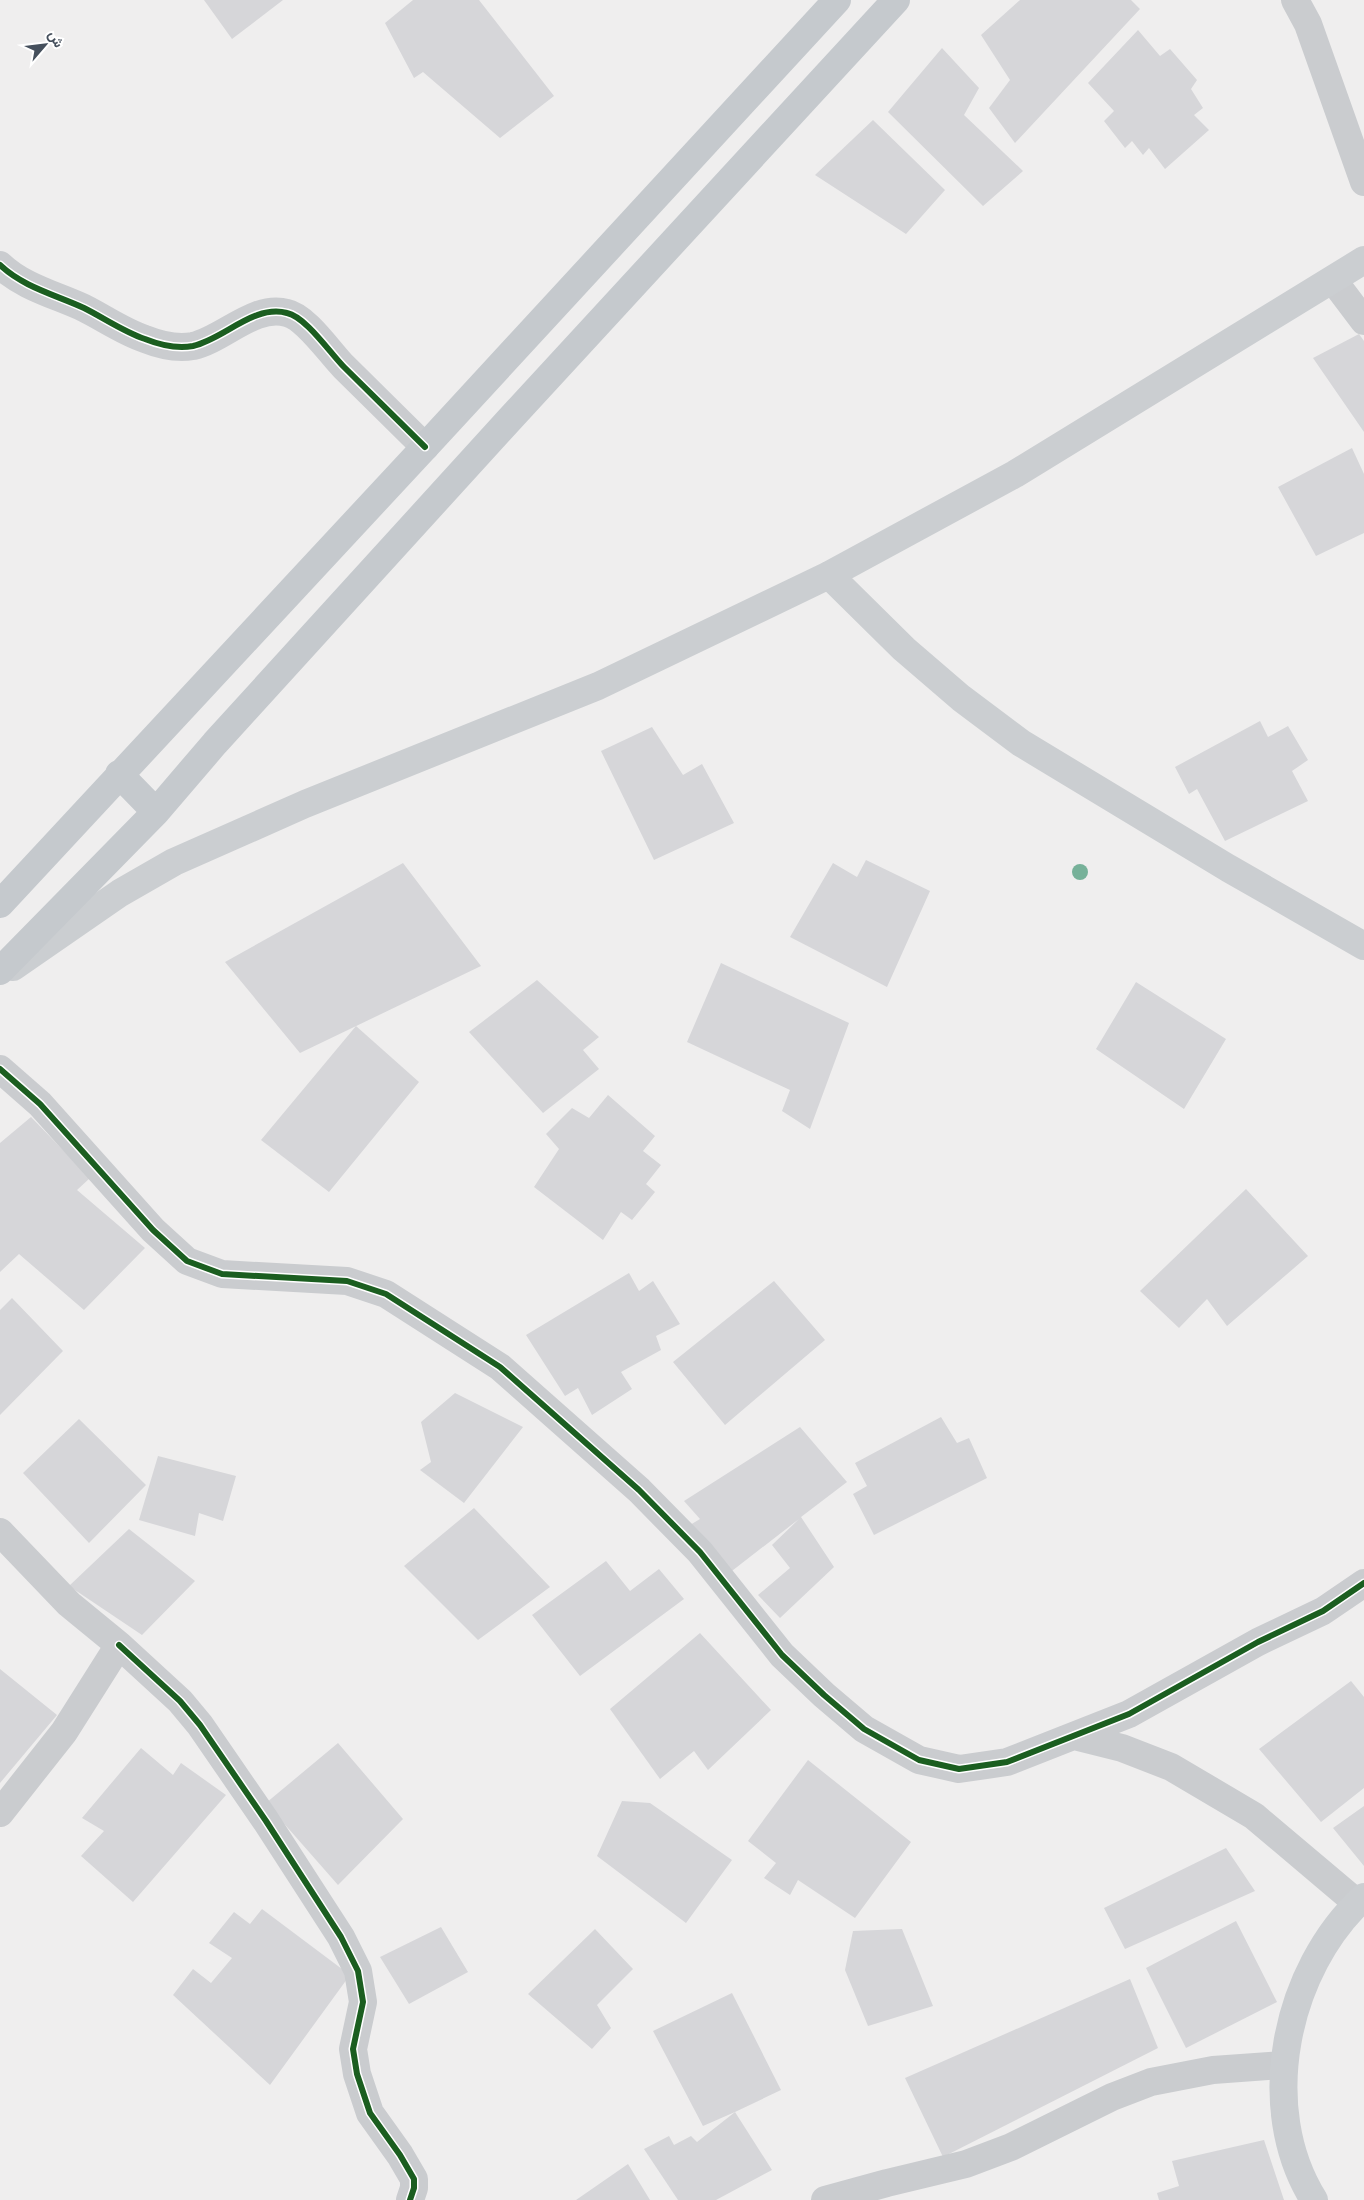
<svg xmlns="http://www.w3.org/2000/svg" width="1364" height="2200" font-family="'Roboto Condensed',Vazirmatn,sans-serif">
<rect width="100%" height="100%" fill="#efeeee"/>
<path fill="#d6d6d9" d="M204,0h79l-51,39z
M413,0h66l75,96 -54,42 -77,-66 -9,6 -29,-55z
M1020,0h111l9,9 -125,134 -26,-35 21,-28 -29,-45z
M1138,30l22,26 10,-7 27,31 -6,9 12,19 -9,7 15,15 -44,39 -16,-21 -6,7 -11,-14 -7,7 -21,-27 10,-10 -26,-28z
M942,48l37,40 -15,27 59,56 -40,35 -95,-94z
M873,120l72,70 -39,44 -91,-59z
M1359,334l5,7v91l-51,-74z
M1352,448l12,26v59l-48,23 -38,-69z
M1260,721l8,16 20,-11 20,34 -16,11 16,30 -83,40 -28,-52 -8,5 -14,-27z
M652,727l31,48 19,-11 32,59 -80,37 -53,-109z
M866,860l64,31 -43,96 -97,-50 43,-74 24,14z
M403,863l78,103 -181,87 -75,-91z
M721,963l128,60 -39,106 -28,-18 8,-21 -103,-48z
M537,980l62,57 -16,13 16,19 -56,44 -74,-81z
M1136,982l90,57 -42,70 -88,-60z
M356,1026l63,56 -90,110 -68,-52z
M608,1095l47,41 -12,15 18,14 -15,19 9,8 -23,28 -11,-8 -18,28 -69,-53 25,-38 -13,-15 26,-26 17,10z
M31,1117l59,61 -13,12 68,58 -61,62 -65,-56 -19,18v-129z
M1246,1189l62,67 -81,70 -20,-27 -28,29 -39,-37z
M629,1273l10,18 14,-10 27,43 -24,12 5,14 -40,22 11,17 -40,26 -14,-27 -13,8 -39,-61z
M774,1281l51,59 -100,85 -52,-63z
M12,1298l51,53 -63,64v-105z
M455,1393l68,34 -59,76 -44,-33 11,-8 -10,-40z
M941,1417l16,26 12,-5 18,40 -113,57 -21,-41 14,-8 -12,-23z
M79,1419l67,66 -57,58 -66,-70z
M800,1427l47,55 -46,35 33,50 -54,51 -22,-23 32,-27 -18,-23 27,-26 -71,55 -38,-49 10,-6 -16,-18z
M158,1456l78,20 -13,45 -24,-8 -4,23 -56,-16z
M474,1508l76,79 -72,53 -74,-74z
M129,1529l66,52 -53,54 -73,-49z
M606,1561l24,30 29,-22 25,30 -104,77 -48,-61z
M700,1633l71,77 -63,60 -14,-19 -34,28 -50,-70z
M0,1669l57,46 -57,68z
M1351,1681l13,16v91l-43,34 -62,-73z
M338,1743l65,76 -65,66 -72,-82z
M141,1748l32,27 8,-12 45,32 -93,107 -52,-46 23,-25 -22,-13z
M808,1760l103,82 -56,76 -57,-38 -8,15 -26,-17 12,-15 -28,-22z
M622,1801l28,2 82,57 -46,63 -89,-67z
M1364,1806v60l-31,-38z
M1226,1848l29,43 -130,58 -21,-41z
M262,1909l88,66 -80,110 -97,-90 20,-26 18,14 21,-25 -23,-15 25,-31 16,12z
M1236,1921l41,81 -91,46 -40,-80z
M441,1927l27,45 -59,32 -29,-47z
M595,1929l38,40 -36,36 14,23 -19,21 -64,-55z
M902,1929l31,77 -65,20 -23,-56 8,-39z
M1130,1979l28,69 -215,109 -38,-79z
M732,1993l49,97 -46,22 37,58 -56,30h-38l-34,-51 25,-13 5,9 17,-9 6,6 38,-30 -32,14 -50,-95z
M1264,2140l20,60h-125l-2,-7 22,-7 -7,-25z
M628,2164l22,36h-74z"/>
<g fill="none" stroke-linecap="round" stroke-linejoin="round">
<path stroke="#cacccf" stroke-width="28" d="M1295,0l13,24 56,158
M0,265c23,22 56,30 84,43 20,10 40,24 61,31 15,6 31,10 48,7 31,-7 61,-42 94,-33 19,4 43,40 57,54 27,27 54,53 81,80
M1333,280l31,41
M0,1069l40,35 113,126 34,31 35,13 125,7 39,13 114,73 139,123 61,62 82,103 42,40 40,34 55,31 40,9 48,-7 122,-48 129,-72 65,-31 41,-28
M0,1532l69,72 50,41 -55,87 -64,81
M119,1645l61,56 20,24 66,96 75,116 17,34 5,31 -10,47 4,25 13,39 30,42 14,24v9l-4,12
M1074,1736l48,12 49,19 83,49 103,87
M825,2200l62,-17 79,-19 45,-17 101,-50 39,-15 62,-12 70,-5"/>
<path stroke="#cbced1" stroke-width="28" d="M829,575l75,74 57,49 60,45 207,125 136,78
M13,967l107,-74 54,-31 131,-58 293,-118 231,-111 186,-101 349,-214
M1314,2200c-58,-92 -29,-231 50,-303"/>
<path stroke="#c5c9cd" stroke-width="28" d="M119,774l37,38
M0,904l425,-457 412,-447
M0,971l156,-159 59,-69 295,-324 386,-419"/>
<defs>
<path id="cycleway" d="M0,265c23,22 56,30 84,43 20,10 40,24 61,31 15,6 31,10 48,7 31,-7 61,-42 94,-33 19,4 43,40 57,54 27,27 54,53 81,80
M0,1069l40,35 113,126 34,31 35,13 125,7 39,13 114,73 139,123 61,62 82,103 42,40 40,34 55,31 40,9 48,-7 122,-48 129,-72 65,-31 41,-28
M119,1645l61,56 20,24 66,96 75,116 17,34 5,31 -10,47 4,25 13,39 30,42 14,24v9l-4,12"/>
</defs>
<use href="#cycleway" stroke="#fff" stroke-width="9"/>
<use href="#cycleway" stroke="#1b5e20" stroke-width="6"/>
</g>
<circle fill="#76b199" cx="1080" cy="872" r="8"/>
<g transform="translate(45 45) rotate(62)" stroke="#ffffff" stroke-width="4" paint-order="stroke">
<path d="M0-4L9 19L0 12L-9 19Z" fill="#454f5c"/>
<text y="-8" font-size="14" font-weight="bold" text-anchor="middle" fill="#454f5c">ش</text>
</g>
</svg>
